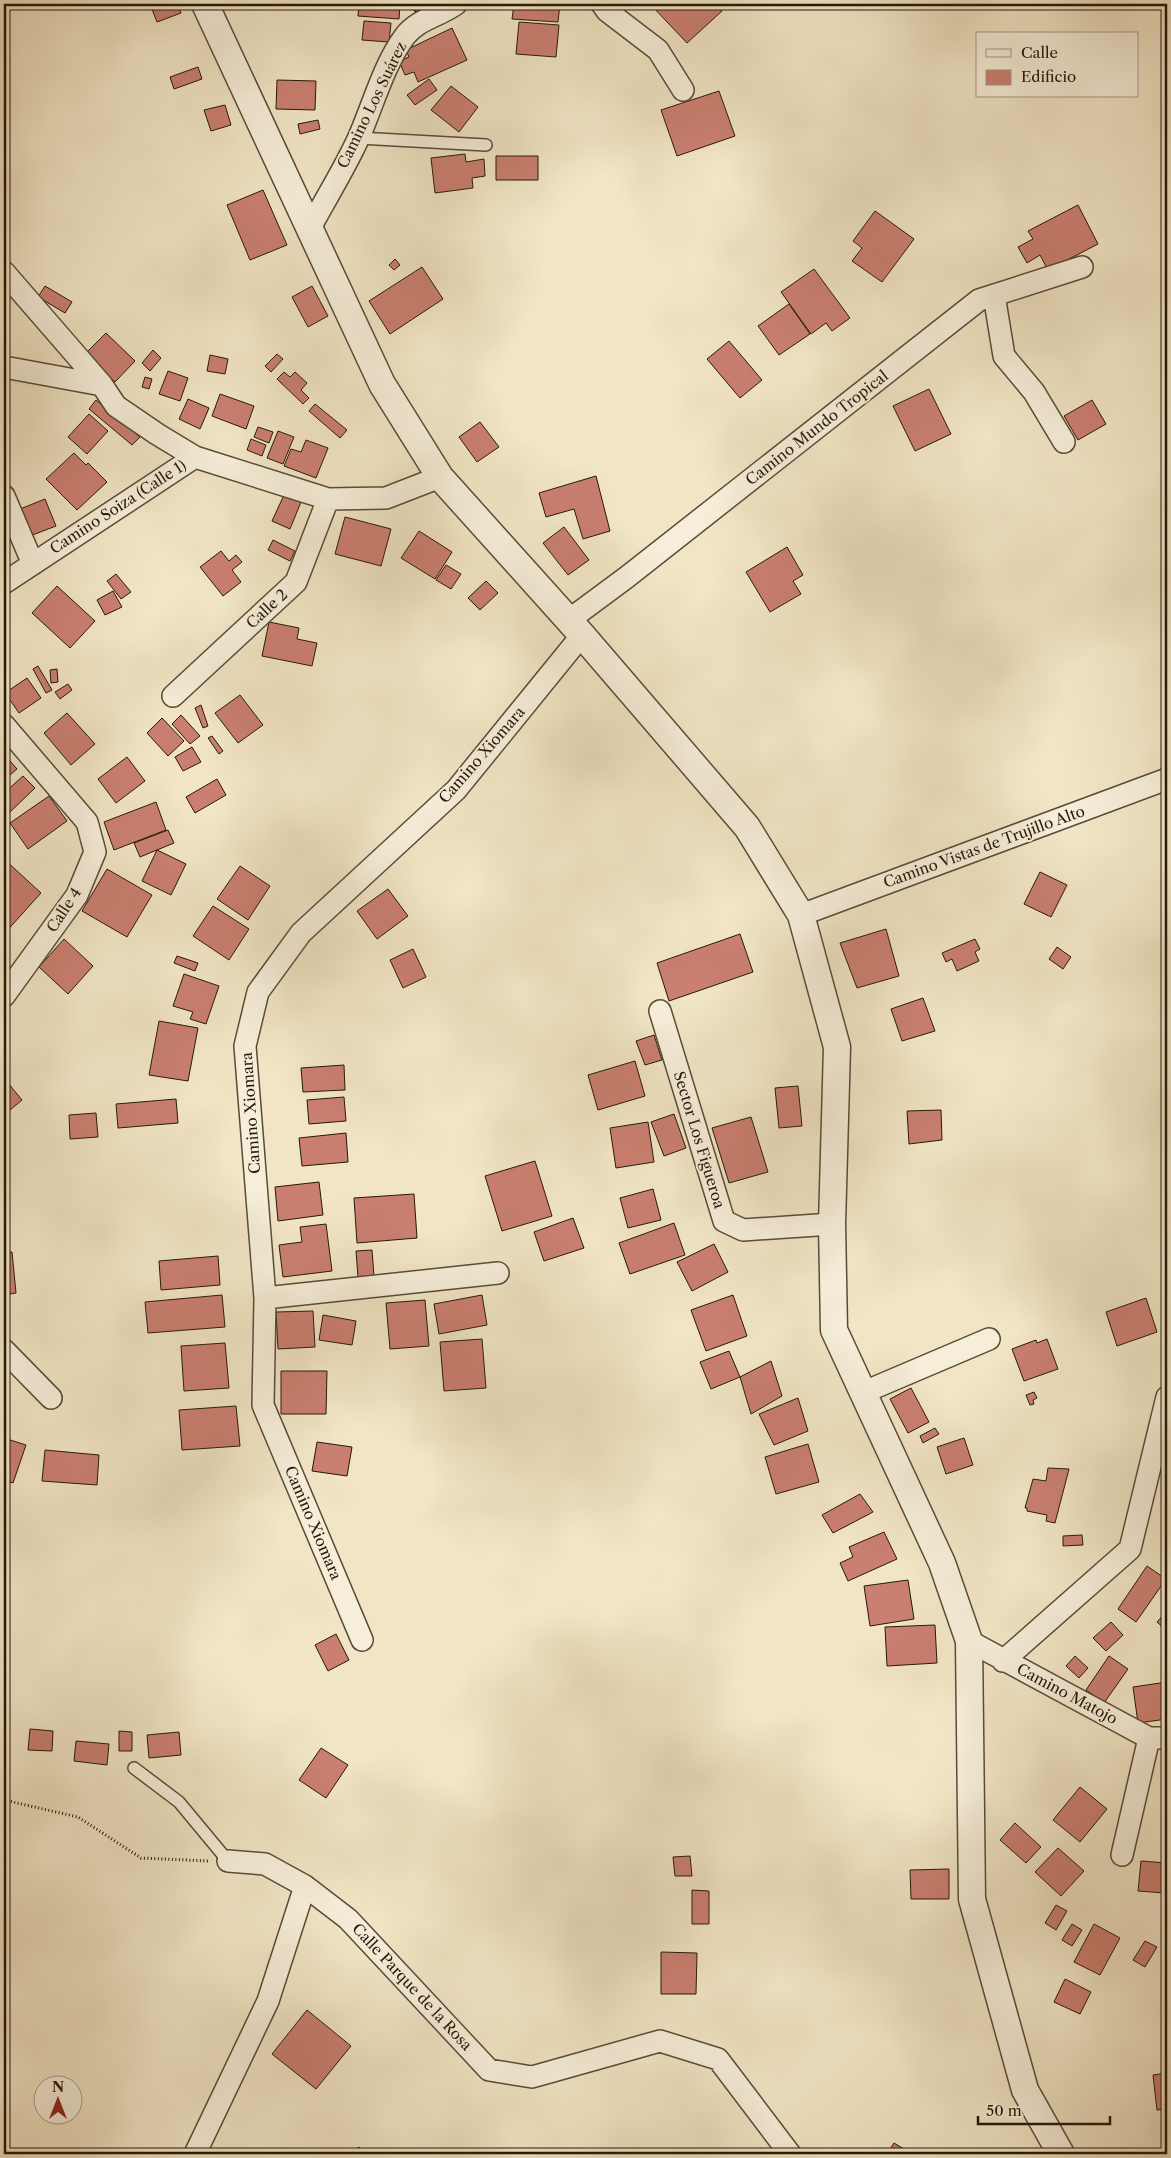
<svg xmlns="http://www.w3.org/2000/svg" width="1171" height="2158" font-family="'Libre Caslon Text',serif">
<rect width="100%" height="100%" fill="#f1e5c5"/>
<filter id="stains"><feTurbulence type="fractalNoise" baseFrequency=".004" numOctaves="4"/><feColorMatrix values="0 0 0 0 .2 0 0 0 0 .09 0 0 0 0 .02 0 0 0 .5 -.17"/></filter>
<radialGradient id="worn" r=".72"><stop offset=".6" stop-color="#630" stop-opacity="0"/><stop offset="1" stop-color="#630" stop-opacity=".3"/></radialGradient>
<path fill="#ca7f70" stroke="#251909" d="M150,4h27l4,9 -24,9z
M359,4h41l-1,15 -41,-3z
M417,4h13l-4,11 -12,-4z
M514,4h46l-2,18 -46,-3z
M650,4h66l6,7 -35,32z
M364,21l27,2 -2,19 -27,-2z
M519,22l40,3 -3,32 -40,-3z
M452,28l15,32 -49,22 -4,-10 -9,3 -6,-14 10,-4 -3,-7z
M198,67l4,12 -28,10 -4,-12z
M429,79l8,11 -22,15 -8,-10z
M277,80l39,1 -1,29 -39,-1z
M451,86l27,21 -19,25 -28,-22z
M719,91l16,45 -58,20 -16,-46z
M225,105l6,20 -20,6 -7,-21z
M318,120l2,9 -20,5 -2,-10z
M465,154l1,8 18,-3 1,17 -13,2 1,10 -38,5 -4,-35z
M496,156h42v24h-42z
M263,190l24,55 -37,15 -23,-55z
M1078,205l20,39 -50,26 -8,-15 -13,8 -9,-16 15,-8 -5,-8z
M875,211l39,28 -32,43 -30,-21 10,-13 -9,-7z
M395,259l5,6 -6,5 -5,-5z
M422,267l21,32 -53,35 -21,-33z
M814,269l36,49 -18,13 -6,-8 -15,11 -30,-42z
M45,286l27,16 -7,11 -27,-16z
M312,286l16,30 -20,11 -16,-30z
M789,304l21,30 -31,21 -21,-29z
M106,333l29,28 -20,21 -30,-28z
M729,341l33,39 -22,18 -33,-39z
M153,350l8,8 -11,13 -8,-8z
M277,354l6,5 -12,13 -6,-6z
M210,355l18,4 -3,15 -18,-3z
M168,371l20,7 -8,23 -21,-7z
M284,372l6,5 5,-5 12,11 -6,7 8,8 -6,6 -26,-25z
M145,377l7,2 -3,10 -7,-2z
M929,389l22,45 -36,17 -22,-45z
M220,394l34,12 -8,23 -34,-13z
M188,399l21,9 -9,21 -21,-10z
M96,400l44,37 -8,8 -43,-36z
M1092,400l14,24 -28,16 -14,-24z
M315,404l32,26 -7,8 -31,-27z
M89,414l19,17 -21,23 -19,-17z
M480,422l19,25 -22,15 -18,-25z
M258,427l15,5 -4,11 -15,-6z
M278,431l16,6 -11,27 -16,-6z
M251,439l15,6 -4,11 -15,-6z
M306,440l22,8 -12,30 -32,-12 7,-17 10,3z
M74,453l12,12 2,-2 19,19 -30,28 -31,-31z
M596,476l14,55 -27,8 -9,-30 -28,8 -7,-24z
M284,495l17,7 -11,27 -18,-8z
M45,499l11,27 -26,10 -10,-27z
M345,517l46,12 -10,37 -46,-12z
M4,527l3,22h-3z
M564,527l25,33 -21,15 -25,-32z
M419,531l33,21 -17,27 -34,-21z
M273,540l22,11 -5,10 -22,-11z
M787,547l16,28 -10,6 8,13 -31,18 -24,-40z
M221,551l8,10 7,-6 6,7 -10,8 9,12 -18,14 -23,-29z
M446,565l15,9 -10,15 -15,-9z
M116,574l15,18 -10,7 -14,-18z
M486,581l12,12 -18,17 -12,-12z
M57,586l38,35 -25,27 -38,-35z
M113,591l9,16 -17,8 -8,-15z
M269,622l30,6 -2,11 20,4 -5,23 -50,-10z
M4,642l6,10 -6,4z
M38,666l14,24 -6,3 -13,-24z
M57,669l1,13 -7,1 -1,-13z
M27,678l14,20 -22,15 -14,-20z
M68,684l4,6 -12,9 -5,-7z
M240,695l23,30 -25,18 -23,-30z
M201,705l7,21 -5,2 -8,-20z
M67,713l28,31 -24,21 -27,-32z
M181,715l19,21 -10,8 -18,-20z
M162,718l22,23 -16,15 -21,-23z
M212,736l11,15 -4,3 -11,-16z
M192,747l9,15 -18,9 -8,-14z
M4,754l13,15 -13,11z
M127,757l18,24 -29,22 -18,-24z
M23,776l12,12 -26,25 -5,-6v-14z
M217,779l9,16 -31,18 -9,-16z
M49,796l18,25 -39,28 -18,-26z
M156,802l10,28 -52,20 -10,-28z
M168,830l6,13 -34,14 -6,-14z
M157,850l29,14 -15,31 -29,-14z
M4,859l37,34 -37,41z
M240,866l30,20 -22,34 -31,-21z
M107,869l45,26 -25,42 -45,-26z
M1040,872l27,13 -16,32 -27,-13z
M388,889l20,27 -31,23 -20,-28z
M213,906l36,23 -20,31 -36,-24z
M886,929l13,47 -42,12 -17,-45z
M740,934l13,38 -84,29 -12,-38z
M64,939l29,27 -25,28 -29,-27z
M975,939l5,10 -5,3 4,9 -22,10 -5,-12 -6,3 -4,-9z
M1057,947l14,10 -8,12 -14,-10z
M413,949l13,28 -23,11 -13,-28z
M177,956l21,7 -3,8 -21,-8z
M184,974l35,12 -13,38 -16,-5 3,-7 -20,-6z
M923,998l12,33 -33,10 -11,-32z
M159,1021l39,7 -10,53 -39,-6z
M654,1035l8,25 -17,5 -9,-24z
M635,1061l10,35 -47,14 -10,-35z
M344,1065l1,25 -42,2 -2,-24z
M4,1078l18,22 -18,15z
M798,1086l4,40 -23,2 -4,-40z
M344,1097l2,24 -37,3 -2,-24z
M176,1099l2,24 -60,5 -2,-24z
M941,1110l1,30 -33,4 -2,-33z
M96,1113l2,24 -28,2 -1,-24z
M674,1114l12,34 -22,8 -13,-34z
M751,1117l17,55 -39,11 -17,-55z
M648,1122l6,40 -38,6 -6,-40z
M346,1133l2,29 -46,4 -3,-28z
M535,1161l17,55 -50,15 -17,-55z
M319,1182l4,33 -45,6 -3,-34z
M653,1189l8,31 -33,8 -8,-30z
M414,1194l3,44 -60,5 -3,-45z
M573,1218l11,30 -40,13 -10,-29z
M674,1223l11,32 -55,19 -11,-31z
M326,1224l6,47 -49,6 -4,-32 23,-3 -2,-15z
M714,1244l14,28 -36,19 -15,-29z
M372,1250l2,26 -16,1 -2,-26z
M4,1252h8l4,41 -12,2z
M218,1256l2,29 -59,5 -2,-29z
M222,1295l3,32 -77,6 -3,-31z
M482,1295l5,30 -48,9 -5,-30z
M733,1295l14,41 -41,15 -15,-41z
M1146,1298l11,34 -40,14 -11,-34z
M425,1300l4,46 -39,3 -4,-46z
M313,1311l2,36 -37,2 -2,-37z
M323,1315l33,6 -4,24 -33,-5z
M482,1339l4,49 -42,3 -4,-49z
M1047,1339l11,30 -34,12 -12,-32 24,-9 1,3z
M225,1343l4,45 -45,3 -3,-45z
M729,1351l11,26 -29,12 -11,-27z
M771,1361l11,35 -31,18 -11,-37z
M281,1371h46l-1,43h-45z
M911,1388l18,34 -21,11 -18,-34z
M1034,1392l3,6 -4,2 1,4 -4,1 -4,-10z
M798,1398l10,33 -34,14 -15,-31z
M236,1406l4,40 -58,4 -3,-40z
M935,1428l4,6 -16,9 -3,-7z
M4,1438l22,7 -13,38 -9,-3z
M964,1438l9,27 -27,9 -9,-27z
M317,1442l35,5 -5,29 -35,-5z
M808,1444l11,38 -43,12 -11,-37z
M45,1450l54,5 -2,30 -55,-4z
M1048,1468l21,1 -14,54 -9,-2 1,-6 -20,-4v-3h-2l8,-29 13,2z
M860,1494l13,18 -40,21 -11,-18z
M884,1532l13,27 -49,22 -8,-18 13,-6 -4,-10z
M1082,1535l1,10 -20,1v-10z
M1147,1566l19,13 -30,43 -18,-13z
M908,1580l6,39 -44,7 -6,-40z
M1167,1611v20l-10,-9z
M1111,1622l12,13 -17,16 -13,-13z
M935,1625l2,38 -50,3 -2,-39z
M336,1634l13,26 -21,11 -13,-26z
M1075,1656l13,12 -9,10 -13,-12z
M1109,1656l19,13 -24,34 -18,-13z
M1167,1682v37l-29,4 -5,-36z
M30,1729l23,2 -1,20 -24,-1z
M119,1731l13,1v19h-13z
M179,1732l2,23 -32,3 -2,-23z
M76,1741l33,3 -2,21 -33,-4z
M321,1748l27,17 -22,33 -27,-18z
M1080,1787l27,22 -27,33 -27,-22z
M1015,1823l26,24 -15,16 -26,-23z
M1058,1848l26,23 -23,25 -26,-24z
M690,1856l2,20h-17l-2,-19z
M1141,1861l26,2 -2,30 -27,-2z
M949,1869v30h-38l-1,-29z
M692,1890l17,1v33h-17z
M1056,1905l11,6 -11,19 -11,-7z
M1072,1924l10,6 -10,16 -10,-6z
M1094,1924l26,14 -20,37 -26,-13z
M1145,1941l12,6 -12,20 -12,-7z
M661,1952l36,1 -1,41h-35z
M1065,1979l26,13 -11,22 -26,-12z
M307,2010l44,36 -35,43 -44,-35z
M1167,2073v36l-10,1 -4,-35z
M894,2143l18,11h-25z
M359,2147l6,7h-15z"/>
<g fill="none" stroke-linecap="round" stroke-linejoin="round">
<defs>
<path id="service" d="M359,138l127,7
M134,1768l45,34 49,59"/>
<path id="minor" d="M602,4l5,7 51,39 25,40
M310,228c16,-30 35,-60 49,-91 14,-32 25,-73 46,-101 13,-17 35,-20 51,-32
M4,272l98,113 14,21 41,28 38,23
M994,295l10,61 30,36 30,50
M4,367l98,18
M4,496l29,68
M4,583l191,-126 133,42 58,-1 54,-21
M569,620l58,-43 352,-277 103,-33
M173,696l123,-114 32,-83
M4,725l83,97 8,30 -18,43 -73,101
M801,915l366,-136
M660,1011l64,210 19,9 89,-6
M265,1298l233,-25
M4,1350l47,48
M862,1393l127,-54
M362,1640l-99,-235 2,-107 -20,-252 13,-54 43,-59 155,-143 126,-155
M969,1641l180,97h18
M1003,1661l127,-112 37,-152
M1122,1855l27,-117
M228,1861l37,3 40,22 43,33 141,151 43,7 128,-36 58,18 72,95
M195,2154l73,-153 37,-115"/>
<path id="tertiary" d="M205,4l177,380 58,93 142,158 165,192 54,88 36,132 -5,177 2,106 108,233 27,78 3,258 53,191 36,64"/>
</defs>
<use href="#service" stroke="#584c38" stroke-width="14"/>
<use href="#minor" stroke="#584c38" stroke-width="24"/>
<use href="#tertiary" stroke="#584c38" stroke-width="29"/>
<path stroke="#251909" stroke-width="3" stroke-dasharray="1 2.5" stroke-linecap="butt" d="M4,8l6,-4
M4,1800l74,17 63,41 68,3"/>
<use href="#service" stroke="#f6eed9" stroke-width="11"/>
<use href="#minor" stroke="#f6eed9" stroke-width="21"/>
<use href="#tertiary" stroke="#f6eed9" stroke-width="26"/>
</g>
<g text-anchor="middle" stroke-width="4" stroke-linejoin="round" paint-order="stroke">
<g font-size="15" fill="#251909" stroke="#f6eed9">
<text transform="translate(372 105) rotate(-64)" y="5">Camino Los Suárez</text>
<text transform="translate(817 428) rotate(-38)" y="5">Camino Mundo Tropical</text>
<text transform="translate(118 507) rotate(-33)" y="5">Camino Soiza (Calle 1)</text>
<text transform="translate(267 609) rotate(-43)" y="5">Calle 2</text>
<text transform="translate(482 755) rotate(-49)" y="5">Camino Xiomara</text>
<text transform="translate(984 847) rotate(-20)" y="5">Camino Vistas de Trujillo Alto</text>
<text transform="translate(64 910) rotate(-57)" y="5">Calle 4</text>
<text transform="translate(251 1113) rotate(-94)" y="5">Camino Xiomara</text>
<text transform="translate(699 1140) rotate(73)" y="5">Sector Los Figueroa</text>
<text transform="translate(313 1523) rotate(67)" y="5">Camino Xiomara</text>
<text transform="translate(1067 1694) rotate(28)" y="5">Camino Matojo</text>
<text transform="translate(412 1987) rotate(47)" y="5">Calle Parque de la Rosa</text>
</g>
</g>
<rect width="1171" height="2158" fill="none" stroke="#f1e5c5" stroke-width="20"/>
<rect x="5" y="5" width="1161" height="2148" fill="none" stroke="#251909" stroke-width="2.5"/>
<rect x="10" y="10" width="1151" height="2138" fill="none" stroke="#251909"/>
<rect x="976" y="32" width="162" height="65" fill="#f6eed9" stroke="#a29986"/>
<rect x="986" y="49" width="25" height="8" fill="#f6eed9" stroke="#a29986"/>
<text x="1021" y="58" font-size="15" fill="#251909">Calle</text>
<rect x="986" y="70" width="25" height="15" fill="#ca7f70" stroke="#a29986"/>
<text x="1021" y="82" font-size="15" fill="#251909">Edificio</text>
<g transform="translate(58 2100)"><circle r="24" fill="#f6eed9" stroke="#a29986"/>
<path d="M0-4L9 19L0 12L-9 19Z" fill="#8f2418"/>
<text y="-8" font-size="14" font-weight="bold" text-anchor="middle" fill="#251909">N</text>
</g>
<path d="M978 2116v8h132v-8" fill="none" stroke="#251909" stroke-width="2.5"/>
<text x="986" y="2116" font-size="15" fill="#251909" stroke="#f6eed9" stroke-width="4" paint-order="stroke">50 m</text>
<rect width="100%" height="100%" filter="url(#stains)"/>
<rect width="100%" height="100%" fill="url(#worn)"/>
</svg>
